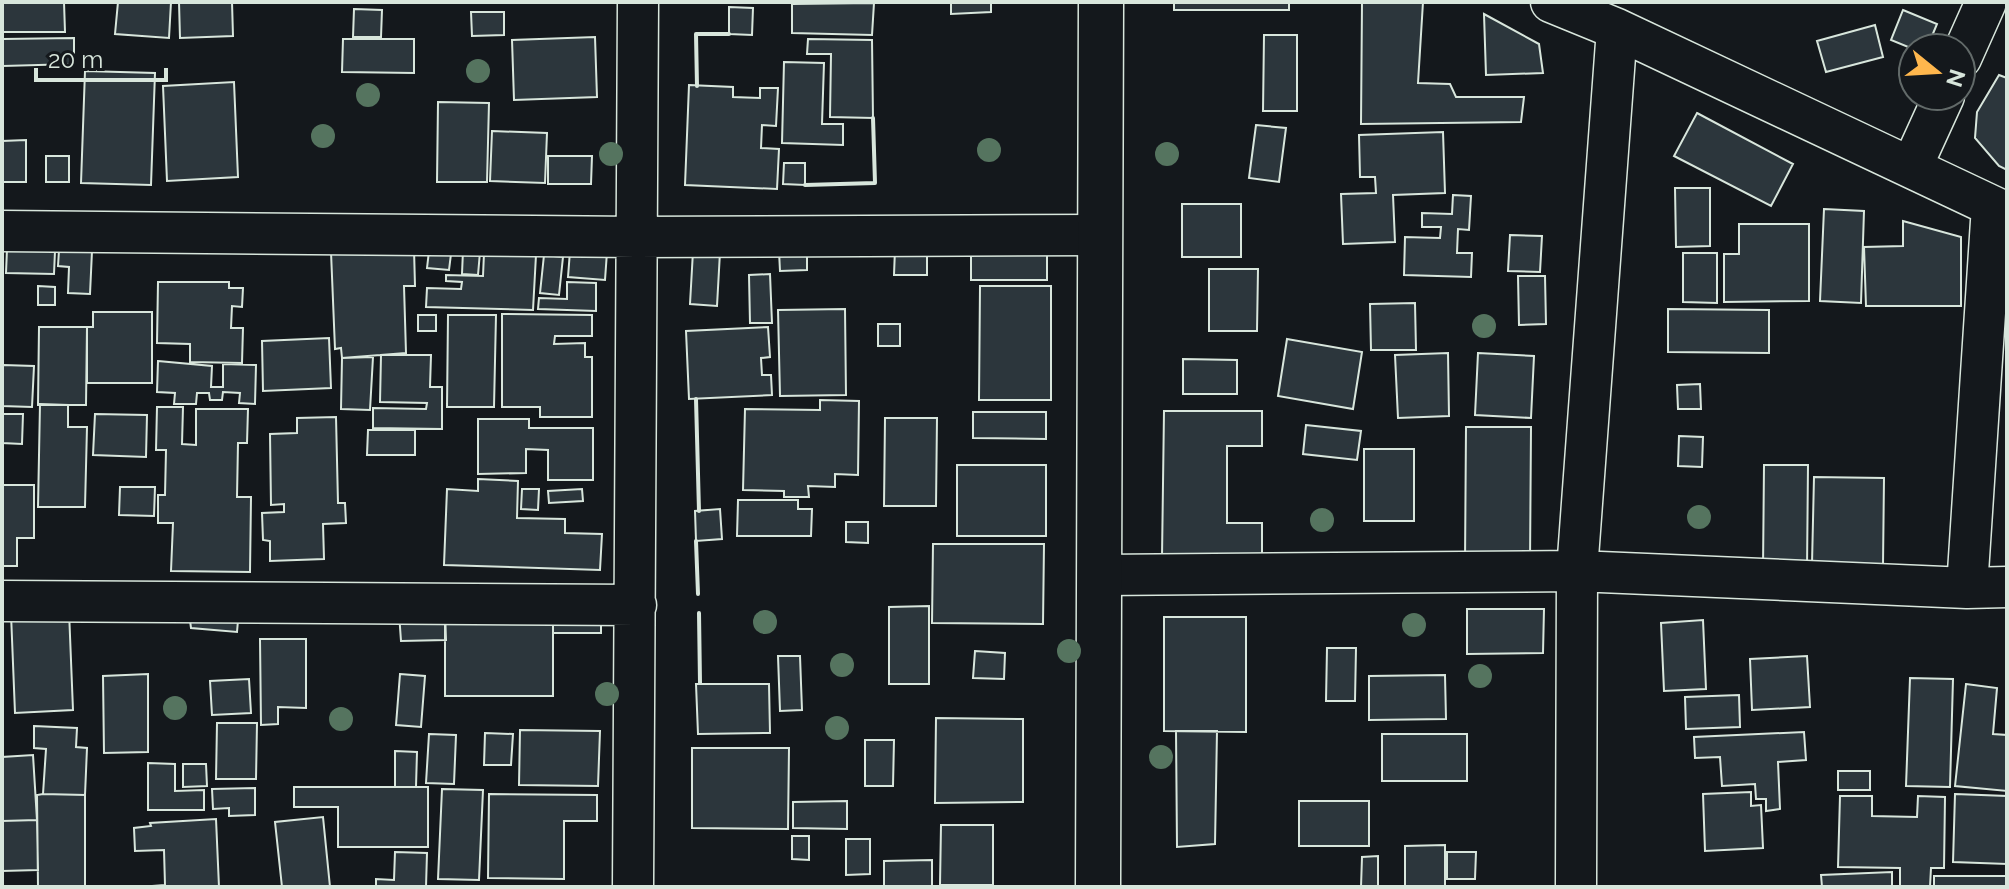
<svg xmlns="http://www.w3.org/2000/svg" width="2009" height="889" font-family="Raleway,sans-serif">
<rect width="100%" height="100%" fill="#14181c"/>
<path fill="#2c363c" stroke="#d8e6dc" stroke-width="2" d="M2,2h62l1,30h-63z
M118,2h53l-2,36 -54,-4z
M179,2h53l1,34 -53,2z
M951,2h40v10l-40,2z
M1174,2h115v8h-115z
M1362,2h61l-5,81 32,1 6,13h68l-3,25 -160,2z
M874,3l-2,32 -80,-2v-29z
M729,7l24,1 -1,27 -23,-1z
M354,9l28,1 -1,27h-28z
M1903,10l34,14 -10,24 -14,1 -22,-9z
M471,12h33v23l-32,1z
M1484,14l55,30 4,29 -57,2z
M1875,25l8,32 -57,15 -9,-31z
M1264,35h33v76h-34z
M595,37l2,60 -83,3 -2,-60z
M74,38v26l-71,2v-27z
M343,39h71v34l-72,-1z
M808,39l64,1 1,78 -43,-1 1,-63h-24z
M784,62l40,1 -2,61h21v21l-61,-2z
M85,71l70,2 -4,112 -70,-2z
M1999,75l8,3v92l-8,-4 -24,-28 2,-26z
M234,82l4,95 -71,4 -4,-95z
M689,85l44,2v10l27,1v-10h18l-2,38 -14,-1 -1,23 18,1 -2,40 -92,-4z
M438,102l51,1 -2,79h-50z
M1697,113l96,51 -22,42 -97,-50z
M1256,125l30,3 -7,54 -30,-4z
M492,131l55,2 -2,50 -55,-2z
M1443,132l2,61 -52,2 2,47 -52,2 -2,-50 35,-1 -1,-16h-15l-1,-42z
M26,140v42h-24v-41z
M46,156h23v26h-23z
M548,156h44l-1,28h-43z
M784,163h21v22l-22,-1z
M1675,188h35v58l-34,1z
M1453,195l18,1 -2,34 -11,-1 -1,24h15l-1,24 -67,-2 1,-38 35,1 1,-11h-19v-14l30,1z
M1182,204h59v53h-59z
M1824,209l40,2 -3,92 -41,-2z
M1903,221l58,16v69h-95l-2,-59 39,-1z
M1739,224h70v77l-85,1v-48h15z
M1510,235l32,1 -2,36 -32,-1z
M7,249l48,2 -1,23 -48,-1z
M414,249l1,37h-11l2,67 -64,5 -1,-10 -6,1 -4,-97z
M895,249h32v26h-33z
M59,250l33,1 -2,43 -22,-1 1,-26 -11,-1z
M463,250l17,2 -2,23 -16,-1z
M807,250v20l-27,1 -1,-20z
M429,251l22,3 -2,16 -22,-2z
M570,251l37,1 -2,28 -37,-3z
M693,251l27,1 -3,54 -27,-2z
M484,253l52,2 -3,55 -107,-3 1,-19 34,1 1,-7 -16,-1v-6l37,1z
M1683,253h34v50l-34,-1z
M971,254h76v26h-76z
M544,255l19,2 -4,38 -19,-2z
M1209,269h49l-1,62h-48z
M770,274l2,49h-22l-1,-48z
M1518,276h27l1,48 -27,1z
M158,282h71v6h14l-1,19 -10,-1 -1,22h12l-1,35 -52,-1v-18l-33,-1z
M567,282l29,1v28l-58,-2 1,-11 28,1z
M38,286l17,1v18h-17z
M980,286h71v114h-72z
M1415,303l1,47h-45l-1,-46z
M845,309l1,86 -66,1 -2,-86z
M1668,309l101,1v43l-101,-1z
M93,312h59v71h-65v-56h6z
M502,314l90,1v21h-37l-1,8 31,-1v14h7v60h-52v-10h-38z
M418,315h18v16h-18z
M448,315h48l-2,92h-47z
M878,324h22v22h-22z
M39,327h48l-1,78h-48z
M768,327l2,30 -9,1 1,17h9l1,20 -83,4 -3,-68z
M329,338l2,50 -68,3 -1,-50z
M1287,339l75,13 -9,57 -75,-13z
M1448,353l1,63 -51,2 -3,-63z
M1478,353l56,3 -3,62 -56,-3z
M381,355h50l-1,32h12v42l-69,-1v-20l53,1 1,-6 -47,-1z
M373,357l-3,53 -29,-1 1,-51z
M1183,359l54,1v34h-54z
M158,361l54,5 -1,21h12v-23l33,1 -1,39 -16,-1 1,-10 -17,-1 -1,8h-12l-1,-7h-12l-1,11h-22l1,-11 -18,-1z
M3,365l31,1 -2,41 -30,-1z
M1700,384l1,25h-23l-1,-24z
M820,400l39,1 -1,74 -23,-1v13l-27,-1 1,11h-25v-6l-41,-1 2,-81 75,1z
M40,404l28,1v22h19l-2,80h-47z
M157,407h26l-1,37 14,1v-36h52l-1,34h-9l-1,54h14l-1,75 -79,-1 2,-48h-15v-28h7l1,-45h-10z
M1164,411h98v35h-35v77h35v34h-100z
M973,412h73v27l-73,-1z
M2,414h21l-1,30 -20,-1z
M95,414l52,1 -1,42 -53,-2z
M336,417l2,86h7l1,20 -23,1 1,35 -54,2v-20l-7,-1 -1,-27 22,-1v-8l-13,1 -1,-71 27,-1v-15z
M885,418h52l-1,88h-52z
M478,419h51v9h64v52h-45v-30l-22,-1v24l-48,1z
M1306,425l55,6 -4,29 -54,-6z
M1466,427h65l-1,136h-65z
M368,430h47v25h-48z
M1679,436l24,1 -1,30 -24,-1z
M1364,449h50v72h-50z
M957,465h89v71h-89z
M1764,465h44l-1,105 -44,-1z
M1814,477l70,1 -1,87 -71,-1z
M478,479l40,2 -1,37 48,1v14l37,1 -2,36 -156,-5 3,-76 31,2z
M2,485h32v53h-17v28h-15z
M120,487h35l-1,29 -35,-1z
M522,489h17l-1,21 -17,-1z
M582,489l1,12 -34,2 -1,-12z
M738,500h60v9h14l-1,27h-74z
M720,509l2,30 -26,2 -1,-30z
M846,522h22v21l-22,-1z
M933,544h111l-1,80 -111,-1z
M188,605l51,4 -2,23 -46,-4z
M929,606v78h-40v-77z
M1467,609h77l-1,44 -76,1z
M69,611l4,99 -58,3 -4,-99z
M445,611l1,29 -45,1 -2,-28z
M445,611l108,2v83h-108z
M553,613h48v20h-48z
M1164,617h82v115l-82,-1z
M1703,620l3,69 -42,2 -3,-68z
M260,639h46v69l-28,-1v17l-17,1z
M1327,648h29l-1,53h-29z
M975,651l30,2 -1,26 -31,-1z
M778,656h22l2,54 -22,1z
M1807,656l3,51 -58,3 -2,-51z
M148,674v78l-44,1 -1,-77z
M400,674l25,2 -4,51 -25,-2z
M1445,675l1,44 -77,1v-44z
M1910,678l43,1 -3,108 -44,-1z
M249,679l2,34 -39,2 -2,-34z
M696,684h73l1,49 -72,1z
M1966,684l31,4 -4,46 14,1v56l-52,-5z
M1739,695l1,32 -54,2 -1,-32z
M936,718l87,1v83l-88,1z
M217,723h40l-1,56h-40z
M34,726l43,2 -1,19 11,1 -2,47 -42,-1 3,-45 -12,-1z
M520,730l80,1 -2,55 -79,-1z
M1176,731h41l-2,113 -38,3z
M1804,732l2,28 -28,2 2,47 -14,2v-12h-10l-1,-15 -33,2 -2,-29 -25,1 -1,-21z
M485,733l28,1 -2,31h-27z
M429,734l27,1 -2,49 -28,-1z
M1382,734h85v47h-85z
M865,740h29l-1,46h-28z
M692,748h97l-1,81 -96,-1z
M395,751l22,1 -1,35h-21z
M33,755l4,65 -35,1v-64z
M148,763l27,1v27l29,-1v20h-56z
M183,764h23l1,22 -24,1z
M1838,771h32v19h-32z
M294,787h134v60h-90v-40h-44z
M255,788v27l-26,1v-8l-16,1 -1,-20z
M442,789l41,1 -4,90 -41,-1z
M1751,792v14l10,-1 2,43 -58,3 -2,-57z
M43,794l42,1v92h-47l-1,-92z
M489,794l108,1v26h-33v58l-76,-1z
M1955,794l52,2v68l-54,-2z
M1840,796h32v20l45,1 1,-21 27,1 -1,71h-13l-1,19h-30v-19l-62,-1z
M847,801v28l-54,-1v-26z
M1299,801h70v45h-70z
M323,817l7,70h-48l-7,-65z
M216,819l3,68h-80l26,-2 -1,-35 -29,1 -1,-23 17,-2 -1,-3z
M37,820l1,50 -36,1v-50z
M941,825h52v60h-53z
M792,836h17v24l-17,-1z
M846,839h24v35l-24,1z
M1445,845v42h-40v-41z
M395,852l32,1 -1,34h-50v-8l18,1z
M1447,852h29l-1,27h-28z
M1378,856v31h-17l1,-30z
M932,860v27h-48v-26z
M1892,872v15h-70l-1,-12z
M1934,876h73v11h-73z"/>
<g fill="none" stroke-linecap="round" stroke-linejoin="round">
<defs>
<path id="street" d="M1551,2l66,27 390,184
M1961,58l25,-56
M1912,166l32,-70
M2,231l634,6 465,-2
M1101,575l476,-4 390,17 40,-1
M1967,588l25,-382
M2,601l634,4
M633,887l5,-885
M1576,887l1,-316 40,-542"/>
<path id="secondary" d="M1098,887l3,-885"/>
</defs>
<use href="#street" stroke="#d8e6dc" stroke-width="43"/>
<use href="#secondary" stroke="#d8e6dc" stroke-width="47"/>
<use href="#street" stroke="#14181c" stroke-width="40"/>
<use href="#secondary" stroke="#14181c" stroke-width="44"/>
<path stroke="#d8e6dc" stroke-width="4" d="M697,86l-1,-52h33
M805,185l70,-2 -2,-65
M696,399l3,112
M696,541l2,53
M699,613l1,70"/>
</g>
<g fill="#55745f">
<circle cx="478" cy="71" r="12"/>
<circle cx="368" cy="95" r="12"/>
<circle cx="323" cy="136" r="12"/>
<circle cx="989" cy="150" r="12"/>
<circle cx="611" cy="154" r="12"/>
<circle cx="1167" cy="154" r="12"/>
<circle cx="1484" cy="326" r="12"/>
<circle cx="1699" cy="517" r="12"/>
<circle cx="1322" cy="520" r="12"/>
<circle cx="765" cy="622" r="12"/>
<circle cx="1414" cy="625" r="12"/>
<circle cx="1069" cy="651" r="12"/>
<circle cx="842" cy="665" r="12"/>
<circle cx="1480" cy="676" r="12"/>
<circle cx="607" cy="694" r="12"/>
<circle cx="175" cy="708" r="12"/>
<circle cx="341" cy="719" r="12"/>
<circle cx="837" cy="728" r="12"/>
<circle cx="1161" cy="757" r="12"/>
</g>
<rect width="2009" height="889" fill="none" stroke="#d8e6dc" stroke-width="8"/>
<g transform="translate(1937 72) rotate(108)"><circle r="38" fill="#14181c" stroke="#626a69" stroke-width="2"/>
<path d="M0-6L14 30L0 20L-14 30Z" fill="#ffb74d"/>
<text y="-12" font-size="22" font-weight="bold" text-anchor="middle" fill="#d8e6dc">N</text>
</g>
<path d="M36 68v12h130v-12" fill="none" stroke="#d8e6dc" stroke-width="4"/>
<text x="48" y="68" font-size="24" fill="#d8e6dc" stroke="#14181c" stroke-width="6" paint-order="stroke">20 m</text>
</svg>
